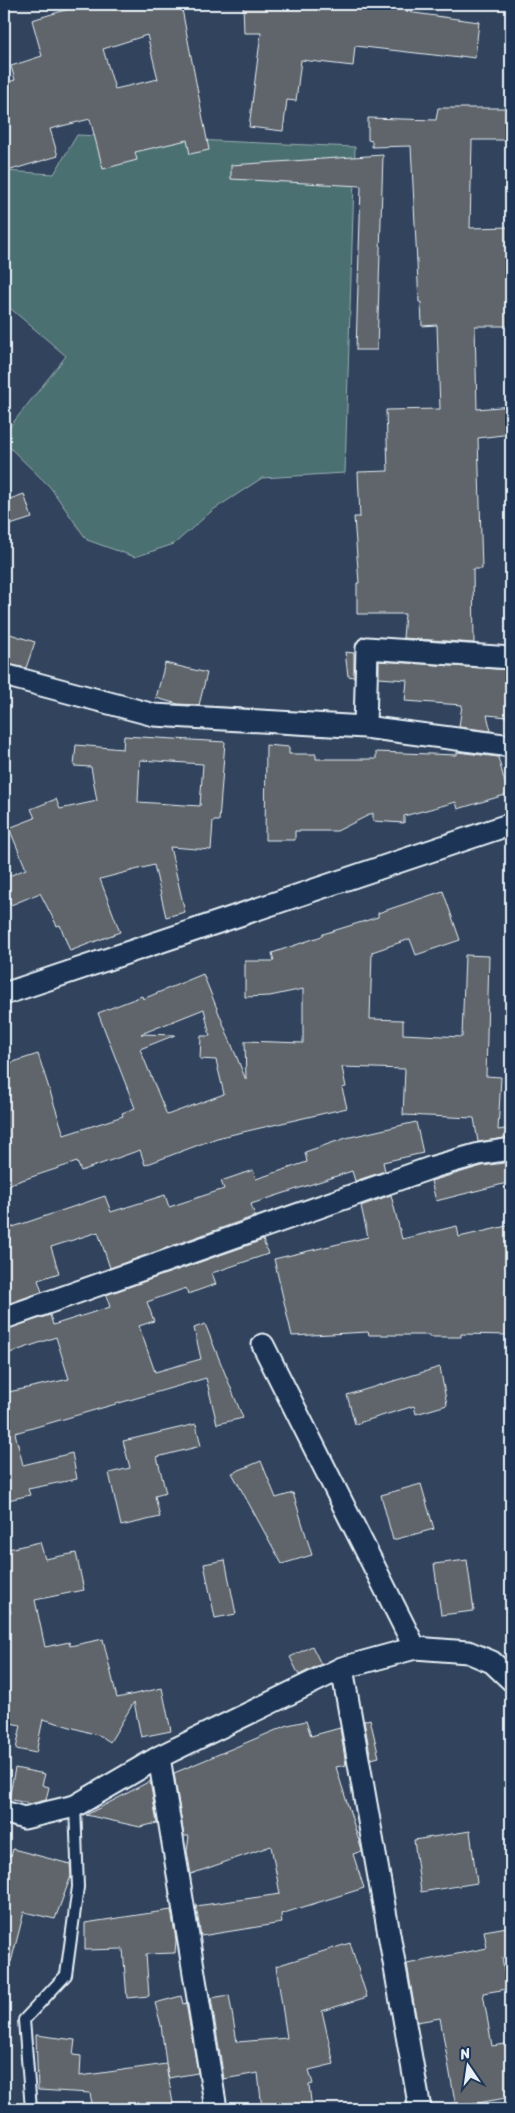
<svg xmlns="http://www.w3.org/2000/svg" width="515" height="2113" font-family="Sriracha,sans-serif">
<rect width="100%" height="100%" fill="#31435d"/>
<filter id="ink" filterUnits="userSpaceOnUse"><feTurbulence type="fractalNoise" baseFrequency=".02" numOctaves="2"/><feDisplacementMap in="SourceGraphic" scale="10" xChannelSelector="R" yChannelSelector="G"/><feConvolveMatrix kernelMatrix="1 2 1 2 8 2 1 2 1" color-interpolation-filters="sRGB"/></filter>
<g filter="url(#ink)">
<path fill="#4b6f71" stroke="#9ab0b4" d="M77,135l278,12 -10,326 -83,5 -49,32 -39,34 -39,13 -48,-17 -37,-53 -46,-45v-8l62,-78 -62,-53v-132l50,3z"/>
<path fill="#5f656b" stroke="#e8f1f8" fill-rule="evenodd" d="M85,4h96l28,146 -19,4 -3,-14 -52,12 2,8 -34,9 -13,-50 -40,10 8,27 -54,16v-89l11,-3 -4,-14 31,-10 -10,-36zM147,35l11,44 -43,10 -12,-40z
M243,4h117l28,3v-3h6l14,2 -1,6 72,10 -4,36 -15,-2v2l-105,-12 -2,20 -52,-6 -5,41 -9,-1 -4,31 -34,-4 12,-94h-17z
M438,108h73v32h-39l-2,88 41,-1v99h-36l2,83 34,-3v28l-33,4 4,131h-9l1,74 -71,-5 2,-24h-48v-31h2l-5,-66h6l-2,-45 30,-1 -2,-61 54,-1 -3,-84 -15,1 -1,-24h-2l-8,-156 -39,1v-6l-4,-1v-22l68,2z
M383,155l-6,195h-21l5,-164 -130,-7v-14z
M24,494l8,24 -28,9v-26z
M4,632l31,10 -9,26 -22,-5z
M345,652l9,1v24l-6,-1z
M379,661l132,9 -3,47 -21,-2 4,16 -32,-4 3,-22 -57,-4 2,-21 -28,-2z
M165,663l42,10 -8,32 -21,-1 -22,-6z
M124,736l101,6 -6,79h-6l-2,29 -41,-3 15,65 -19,5 -12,-52 -54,14 20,53 -50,19 -10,-26 -3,1 -17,-33 -29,12 -7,-18v-9l22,-9 -17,-41 26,-10 -4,-9 25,-10 4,10 37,-8 -6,-34 -17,-1 2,-21 47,4zM140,760l63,4 -3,42 -62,-4z
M266,745l23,2v7h27v5h60v-7l81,3v-3l41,5 10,37 -50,15 -2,-7 -52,14v7l-31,-2v-8l-36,18h-42v9h-30z
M443,891l17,49 -44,15 -6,-16 -38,13 -2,67 33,1v14l59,3 3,-82 24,1 -3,120 15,1 -3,53 13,-2v9l-33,5 -4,-24 -71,-3 2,-46 -63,-2 4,20 -4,1 5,20 -130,30 -72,27 -5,-15 -59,21 -4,-9 -73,24v-121l34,-11 26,81 59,-19 -1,-3 13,-5 -37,-95 44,-17 1,3 60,-25 43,106 -1,-39 58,2v-54l-33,7 -25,1v-36h29l-2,-8 50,-17 1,-2 55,-17v-4zM204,1009l6,27h-9l-1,23 16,1 8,34 -57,21 -27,-66 35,-14 -34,-1z
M416,1122l7,31 -40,9 2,9 -30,10 -3,-10 -101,33 4,12 -145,52 -12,-36 -47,15 8,26 -21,7 4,12 -38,13v-75l101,-34 6,16 54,-17 4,12 55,-18 -3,-8 32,-11 3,9 51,-17 -2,-10 41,-14z
M511,1162v20l-75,19 -5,-20 51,-15z
M391,1195l11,44 55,-13 2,11 52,-12v110l-50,-1v3h-32v-2h-60l-1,-3 -76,4 -18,-77 94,-22 -7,-31z
M263,1240l5,14 -56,19 4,11 -28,10 -2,-6 -39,14 7,19 -15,5 16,46 46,-13 -7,-31 11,-4 38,94 -26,6 -11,-46 -191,55 8,32 49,-12 5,26 -49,10 2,6 -26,6v-108l65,-14 -13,-42 -52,18v-25l46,-15 3,10 57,-18 -4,-12z
M440,1367l7,38 -31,9 -2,-8 -59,18 -8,-29z
M196,1424l5,22 -44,11 9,36 -11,3 5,21 -39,9 -12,-53 21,-5 -7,-27z
M261,1461l15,37 17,-5 19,62 -30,9 -50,-91z
M421,1484l13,45 -41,11 -12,-45z
M40,1542l5,17 31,-6 8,37 -49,10 10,47 24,-5 1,4 33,-7 14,59 45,-10 9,43 -30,6 -7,-35 -24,40 -9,-6 -58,-17 -7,34 -20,-4 5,-24 -17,-3v-109h7l-7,-34v-29z
M225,1560l11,54 -21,4 -11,-54z
M467,1560l7,51 -33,4 -7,-51z
M312,1646l9,18 -22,11 -9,-18z
M370,1719l9,38 -8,2 -7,-38z
M306,1721l5,15 29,-8 6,37 -10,2 26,84 -9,3 11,34 -83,26 1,9 -81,13 -5,-30 84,-12 -9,-48 -80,28 -4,-23 2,-15h-5l-10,-63 114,-48z
M15,1768l30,6 -3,11 7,2 -3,13 -16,4 -21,-5z
M150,1781l7,42 -17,4 -54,-12z
M470,1831l7,52 -56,9 -7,-52z
M13,1849l57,15 1,12 -16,43 -31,-7 -13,50h-7v-108l7,2z
M171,1910l5,30 -1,13 -29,1 3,42 -22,2 -4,-49 -38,1v-27z
M507,1927l4,30 -9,1 5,31 -24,4 9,53 19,-3v54l-55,10 -16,-89 -23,4 -10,-58 80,-16 -3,-17z
M350,1943l17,54 -45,14 12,53 -25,6 4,14 -4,1 3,24h-50l-4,-36 -34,6 -13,-81 18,-3 8,47 50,-4 -11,-72z
M181,1996l2,8 3,-1 12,70 -30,5 -7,-53 -6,-22z
M36,2035l39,5 -2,15 8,1 -1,20 86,-12 8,45h-81l-3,-16 -52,-3z"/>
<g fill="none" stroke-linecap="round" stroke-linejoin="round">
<defs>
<path id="service" d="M31,2109l-7,-89 42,-45 12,-88 -3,-81"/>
<path id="minor" d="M4,675l150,40 211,12 146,19
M365,727l2,-79 144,10
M4,994l507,-170
M4,1318l429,-151 46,-13 32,-5
M263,1345l152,303
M342,1668l78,441
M159,1757l57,352
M4,1812l20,6 51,-12 84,-49 183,-89 73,-20 53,4 24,10 19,18"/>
</defs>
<use href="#service" stroke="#e8f1f8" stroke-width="14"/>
<use href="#minor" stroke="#e8f1f8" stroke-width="25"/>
<use href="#service" stroke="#1d3557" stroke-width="10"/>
<use href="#minor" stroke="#1d3557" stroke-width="21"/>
</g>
</g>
<rect width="515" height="2113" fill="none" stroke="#1d3557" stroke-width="20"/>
<rect x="10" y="10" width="495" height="2093" fill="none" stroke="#e8f1f8" stroke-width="2" filter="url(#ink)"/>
<g transform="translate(468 2066) rotate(347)" stroke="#1d3557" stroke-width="4" paint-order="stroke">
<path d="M0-4L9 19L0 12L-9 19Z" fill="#e8f1f8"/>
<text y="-8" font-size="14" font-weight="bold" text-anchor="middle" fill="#e8f1f8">N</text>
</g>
</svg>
